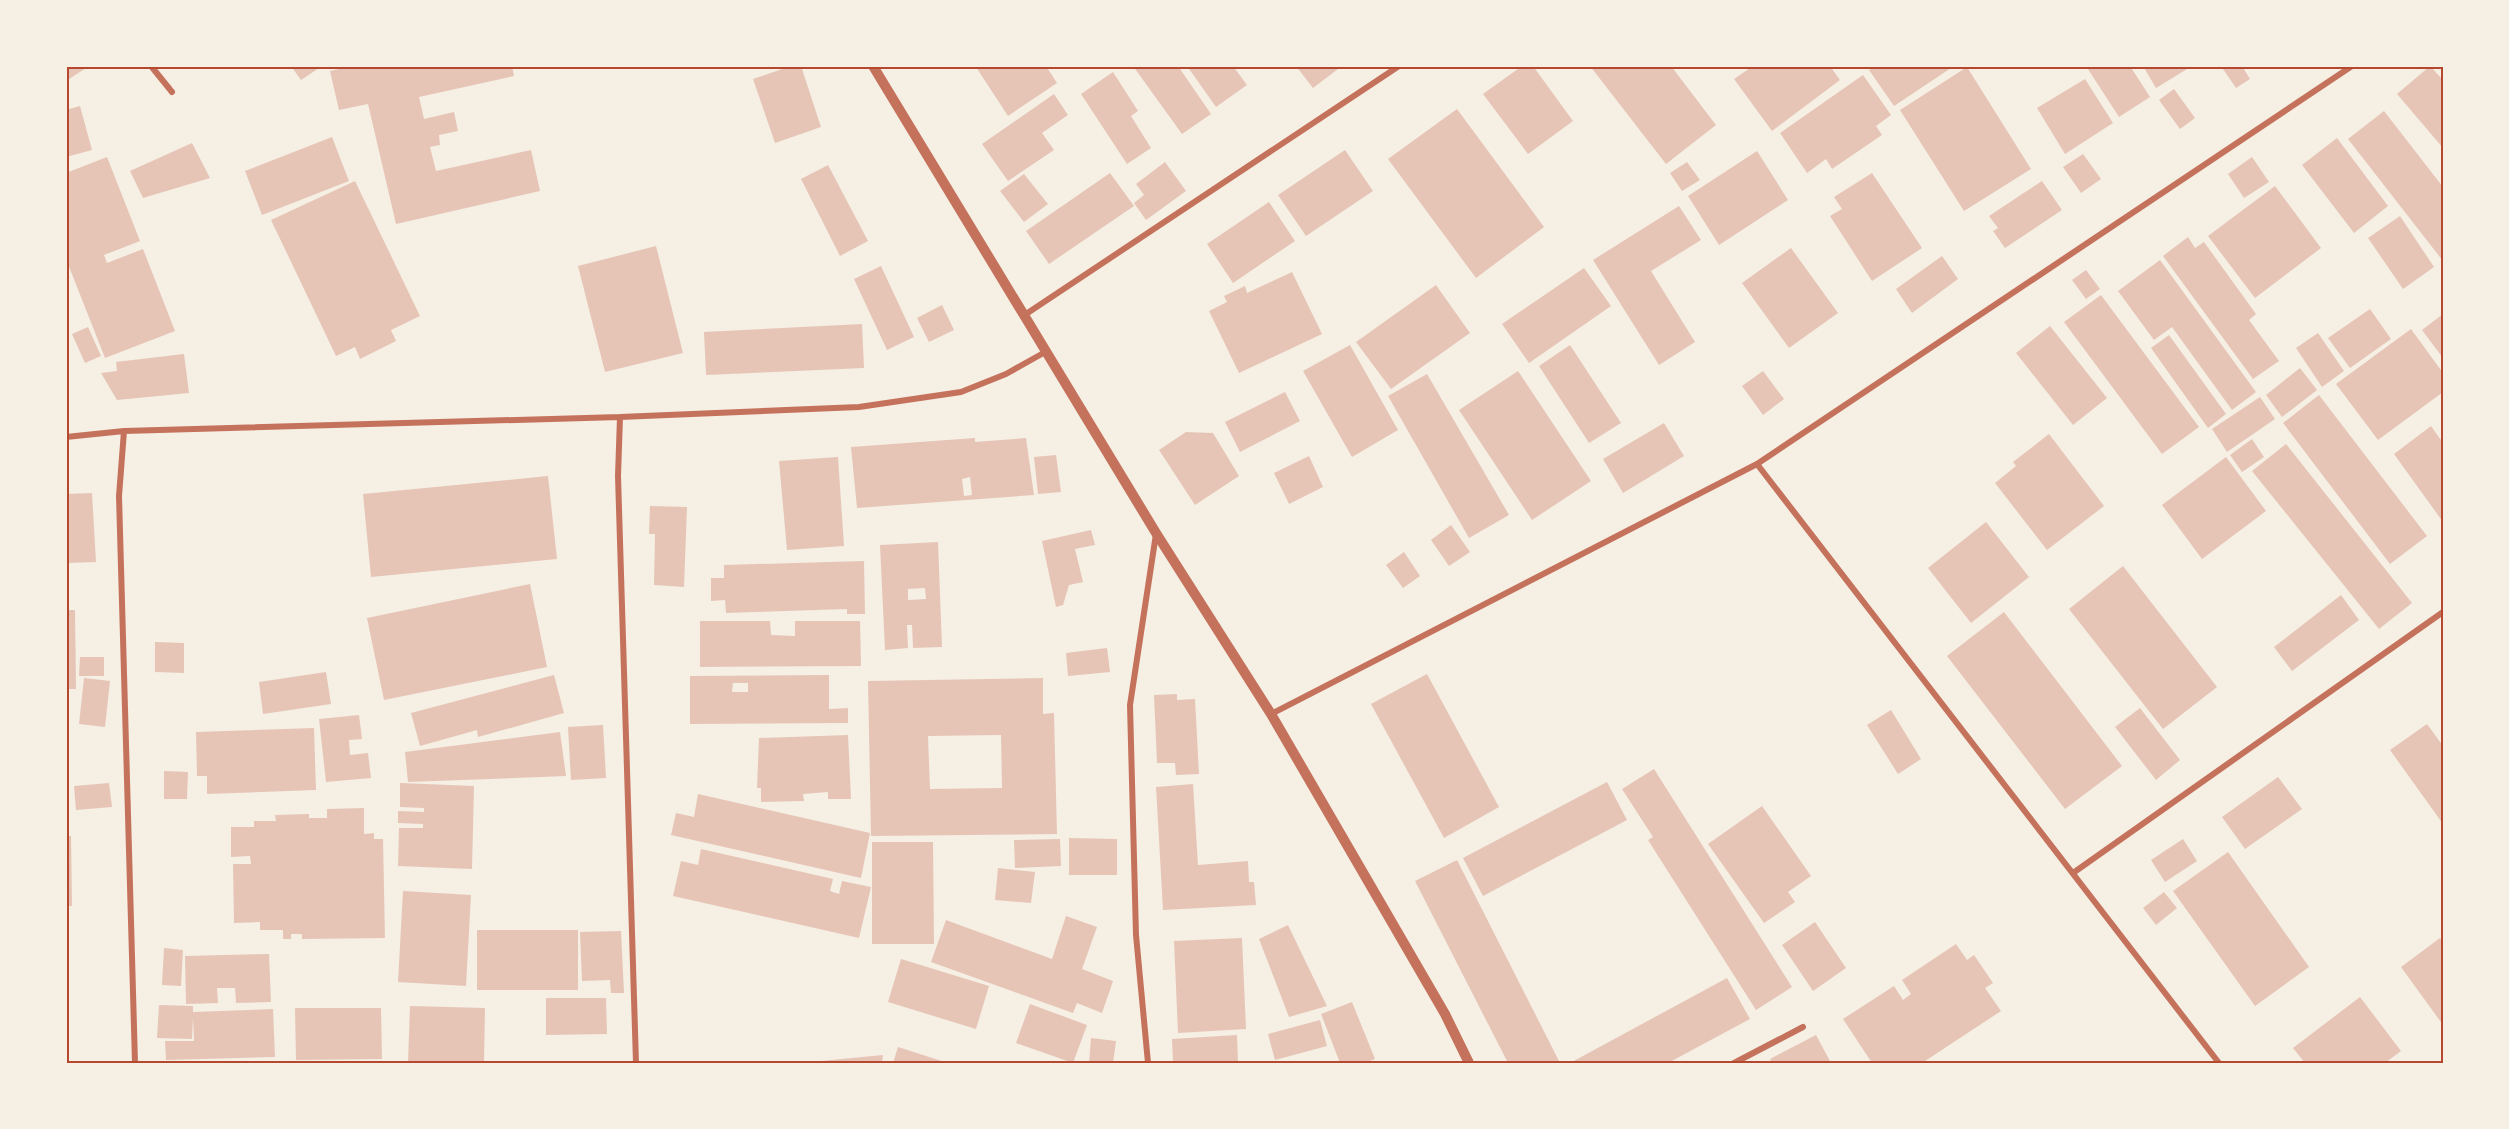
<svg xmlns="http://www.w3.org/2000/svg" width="2509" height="1129" font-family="'Varela Round',sans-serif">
<rect width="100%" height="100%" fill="#f6efe4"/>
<path fill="#e6c5b7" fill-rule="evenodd" d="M66,66h19l1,2 -20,13z
M291,66h31l-21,14z
M353,66h159l2,10 -95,21 5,22 30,-7 4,19 -19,4 1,10 -10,2 6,24 95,-21 9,41 -144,33 -28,-120 -29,6 -9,-39z
M791,66h10l20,61 -46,16 -22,-64z
M1046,66l11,17 -49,33 -32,-49z
M1133,66h45l33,48 -29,20z
M1187,66h46l14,19 -31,22z
M1296,66h46l-29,22z
M1522,66h11l40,55 -45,33 -45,-60z
M1590,66h81l45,59 -50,39z
M1753,66h77l10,14 -68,51 -38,-52z
M1875,66h79l-60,40 -25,-36z
M2086,66h44l20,31 -31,20z
M2143,66h49l-36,22z
M2221,66h21l8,13 -14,9z
M2430,66l13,14v68l-46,-54z
M1967,67l64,102 -67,42 -64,-101z
M1113,72l25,39 -7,5 20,32 -24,16 -46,-70z
M1863,75l28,40 -15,11 6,9 -50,34 -6,-10 -19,14 -27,-40z
M2085,79l28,44 -48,31 -28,-46z
M2174,89l21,29 -15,11 -21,-29z
M1054,94l14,21 -26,18 12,17 -46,31 -26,-37z
M80,106l12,44 -26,7v-47z
M1457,109l87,118 -68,51 -88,-119z
M2384,111l59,76v74l-95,-122z
M332,137l17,44 -87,34 -17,-44z
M2337,138l51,68 -34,27 -52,-68z
M192,143l18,35 -67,20 -13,-27z
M1345,150l28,41 -67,45 -28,-41z
M1757,151l31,49 -69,45 -31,-49z
M2083,154l18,25 -20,14 -18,-26z
M107,157l33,84 -36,14 3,8 36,-14 32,82 -70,27 -39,-99v-86z
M2252,157l17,25 -25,16 -16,-24z
M1165,162l21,29 -40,29 -12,-17 10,-8 -8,-11z
M1687,162l13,18 -18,11 -12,-18z
M828,165l40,76 -28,15 -39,-77z
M1110,173l24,33 -85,58 -23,-33z
M1872,173l50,75 -50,33 -42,-65 12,-7 -8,-12z
M1024,174l24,30 -24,18 -24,-31z
M355,181l65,135 -29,14 5,11 -36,18 -5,-12 -19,9 -65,-136z
M2042,181l20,29 -57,38 -12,-17 5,-3 -9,-12z
M2275,186l46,62 -66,50 -47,-62z
M1269,202l26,39 -62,42 -26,-39z
M1679,206l22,34 -50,31 44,71 -36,23 -66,-105z
M2400,216l34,51 -31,22 -35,-51z
M2188,237l7,11 9,-6 52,72 -7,6 30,41 -26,18 -90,-123z
M656,246l27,107 -78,19 -27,-106z
M1791,248l47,65 -49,35 -47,-65z
M1942,256l16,23 -46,34 -16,-24z
M2160,260l96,132 -24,18 -60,-83 -18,13 -36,-49z
M881,266l33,71 -27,13 -33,-71z
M1584,268l27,38 -82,57 -27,-39z
M2086,270l14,19 -14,10 -14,-19z
M1292,272l30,62 -83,39 -30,-62 18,-9 -3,-6 21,-10 2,7z
M1436,285l34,48 -79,56 -35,-47z
M2101,295l98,132 -37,27 -98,-132z
M942,305l12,25 -25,12 -12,-24z
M2370,309l21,30 -41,29 -22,-30z
M2443,314v44l-21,-28z
M862,324l2,44 -158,7 -2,-43z
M2050,326l57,72 -34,27 -57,-72z
M88,327l13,29 -16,7 -13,-29z
M2411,329l32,44v19l-65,48 -42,-56z
M2318,333l26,38 -22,16 -26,-39z
M2169,335l57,79 -18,14 -57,-80z
M1350,345l48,85 -46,27 -49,-86z
M1570,345l51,78 -32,20 -50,-77z
M184,354l5,39 -72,7 -16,-27 16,-2 -1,-9z
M2300,368l17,22 -35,27 -16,-22z
M1518,371l73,110 -59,39 -73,-110z
M1763,371l21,28 -21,16 -21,-29z
M1427,374l82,141 -40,23 -81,-142z
M1285,392l15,29 -60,31 -15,-30z
M2319,395l108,141 -37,28 -107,-141z
M2260,397l15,22 -48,33 -15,-23z
M1664,423l20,33 -61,37 -20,-34z
M2431,426l12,17v79l-49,-68z
M1186,432l27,1 26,43 -44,29 -36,-55z
M2049,434l55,72 -57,44 -52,-67 21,-17 -3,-4z
M975,438v4l51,-4 8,57 -177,13 -6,-61zM970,477l2,18 -8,1 -2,-17z
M2252,439l12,18 -22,15 -12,-17z
M2286,444l126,159 -33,26 -127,-158z
M1056,455l5,37 -23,2 -4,-37z
M1309,456l14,31 -34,17 -15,-31z
M838,457l6,89 -57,4 -8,-89z
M2226,457l40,54 -64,48 -40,-54z
M548,476l9,83 -186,18 -8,-83z
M92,493l4,69 -30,1v-69z
M650,506l37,1 -3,80 -30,-2 1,-51h-6z
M1986,522l43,55 -58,46 -43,-55z
M1451,525l19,27 -21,14 -18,-26z
M1091,530l4,15 -20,4 8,33 -14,3 -6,20 -7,2 -14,-66z
M938,542l4,105 -29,1 -1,-23h-5l1,23 -23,2 -5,-105zM925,588l1,11 -18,1v-11z
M1404,552l16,24 -17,12 -17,-23z
M864,561l1,53h-18v-5l-121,4 -1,-13 -14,1v-23h13v-13z
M2123,566l94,121 -54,42 -94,-120z
M530,584l17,83 -163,33 -17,-82z
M2341,595l18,25 -67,51 -18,-24z
M66,610h9l1,79h-10z
M2004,612l118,154 -57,43 -118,-153z
M700,621h70l1,14 24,1v-15h65l1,45 -161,1z
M155,642l29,1v30l-29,-1z
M1107,648l3,24 -42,4 -2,-23z
M80,657h24v19h-25z
M326,672l5,32 -68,10 -4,-32z
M1427,674l72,133 -55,31 -73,-134z
M554,675l10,38 -86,24 -1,-7 -57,16 -9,-33z
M829,675v34l19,-1v15l-158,1v-48zM733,683h15v9h-16z
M84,678l26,3 -5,46 -26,-3z
M1043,678v36l11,-1 3,121 -186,2 -3,-155zM1001,735l1,53 -72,1 -2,-53z
M1177,694v6l18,-1 4,75 -23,1 -1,-12h-18l-3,-68z
M2140,708l40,52 -24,20 -41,-53z
M1891,710l30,49 -23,15 -31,-49z
M359,715l3,24 -13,1 1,15 18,-2 3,25 -45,4 -7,-63z
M2427,724l16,22v78l-53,-74z
M603,725l3,53 -35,2 -3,-53z
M314,728l2,62 -109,4v-18h-10l-1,-44z
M560,732l6,44 -158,6 -3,-30z
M848,735l3,64h-23v-7l-25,2 1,7 -43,1v-14h-4l2,-50z
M1654,769l138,218 -36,23 -108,-170 5,-3 -31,-48z
M164,771l24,1 -1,27h-23z
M2278,777l24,32 -57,40 -23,-32z
M1607,782l20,38 -144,76 -20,-38z
M109,783l3,24 -36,3 -2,-24z
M400,783l74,3 -2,83 -74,-3 1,-38h24v-4l-25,-1v-12l26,1v-4l-24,-1z
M1193,784l5,81 50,-4 1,21h5l2,23 -93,5 -7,-123z
M698,794l172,39 -9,45 -190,-43 5,-22 18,4z
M1762,806l49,70 -23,16 7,10 -31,21 -56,-79z
M364,808v26l10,-1v6h9l2,99 -83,1v-5h-11v5h-8v-9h-23v-8l-26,1 -1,-59h18l-1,-8 -19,1v-30h23v-6h22l-1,-6 34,-1v4h18v-9z
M66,836h5l1,70h-6z
M1069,838l48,1v36h-48z
M1060,839l1,27 -46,2 -1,-28z
M2183,839l14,22 -32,21 -14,-22z
M872,842h61l1,102h-62z
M701,849l132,30 -3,12 9,3 3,-13 29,6 -12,51 -186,-42 8,-35 17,4z
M2228,852l81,115 -54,39 -82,-115z
M1457,860l103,203h-52l-93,-182z
M998,868l37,4 -4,31 -36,-3z
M403,891l68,4 -5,91 -68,-4z
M2164,892l13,16 -21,17 -13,-17z
M1066,916l31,11 -15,42 31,12 -11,32 -25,-10 -4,10 -142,-51 15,-42 106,39z
M1815,922l31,46 -33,23 -31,-46z
M1288,925l39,81 -38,11 -30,-78z
M477,930h101v60h-101z
M621,931l3,62h-13l-1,-13 -28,1 -2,-49z
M1242,938l4,91 -68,4 -4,-92z
M2440,938l3,5v82l-42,-58z
M1956,944l11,16 7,-5 19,28 -8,5 16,23 -79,52h-50l-29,-44 51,-33 9,14 8,-6 -9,-14z
M164,948l19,2 -2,36 -19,-1z
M269,954l2,48 -35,1 -1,-15h-18l1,15 -32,1 -1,-48z
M901,959l88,27 -13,43 -88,-27z
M1727,978l23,41 -82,44h-98z
M2360,997l41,54 -16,12h-80l-12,-15z
M546,998h60l1,36 -61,1z
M1352,1002l23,57 -10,4h-25l-19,-49z
M1030,1004l57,21 -14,38 -57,-20z
M159,1005l34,1v6l80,-3 2,48 -109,3 -1,-19h29l-1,-24 -1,22 -35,-1z
M410,1006l75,2 -1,55h-76z
M295,1008h86l1,51 -86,1z
M1320,1020l7,26 -52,14 -7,-26z
M1237,1035l1,28h-65l-1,-24z
M1816,1035l15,28h-59l-2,-4z
M1091,1038l25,3 -3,22h-24z
M898,1047l50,16h-55z
M883,1055l-1,8h-61v-2z"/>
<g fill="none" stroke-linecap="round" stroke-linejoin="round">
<path stroke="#c5725c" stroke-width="6" d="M151,66l21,26
M1023,316l376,-250
M620,417l-2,59 18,587
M124,431l-5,65 16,567
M66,437l58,-6 496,-14 239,-10 102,-15 45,-18 41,-23
M1757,464l462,599
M1271,714l486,-250 595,-398
M2073,873l370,-261
M1148,1063l-12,-128 -6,-230 26,-171
M1734,1063l69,-36"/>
<path stroke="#c5725c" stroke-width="10" d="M873,66l283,467 115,181 174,300 24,49"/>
</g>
<rect width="2509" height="1129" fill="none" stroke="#f6efe4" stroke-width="135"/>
<rect x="68" y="68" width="2374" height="994" fill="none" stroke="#b5482f" stroke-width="2"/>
</svg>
